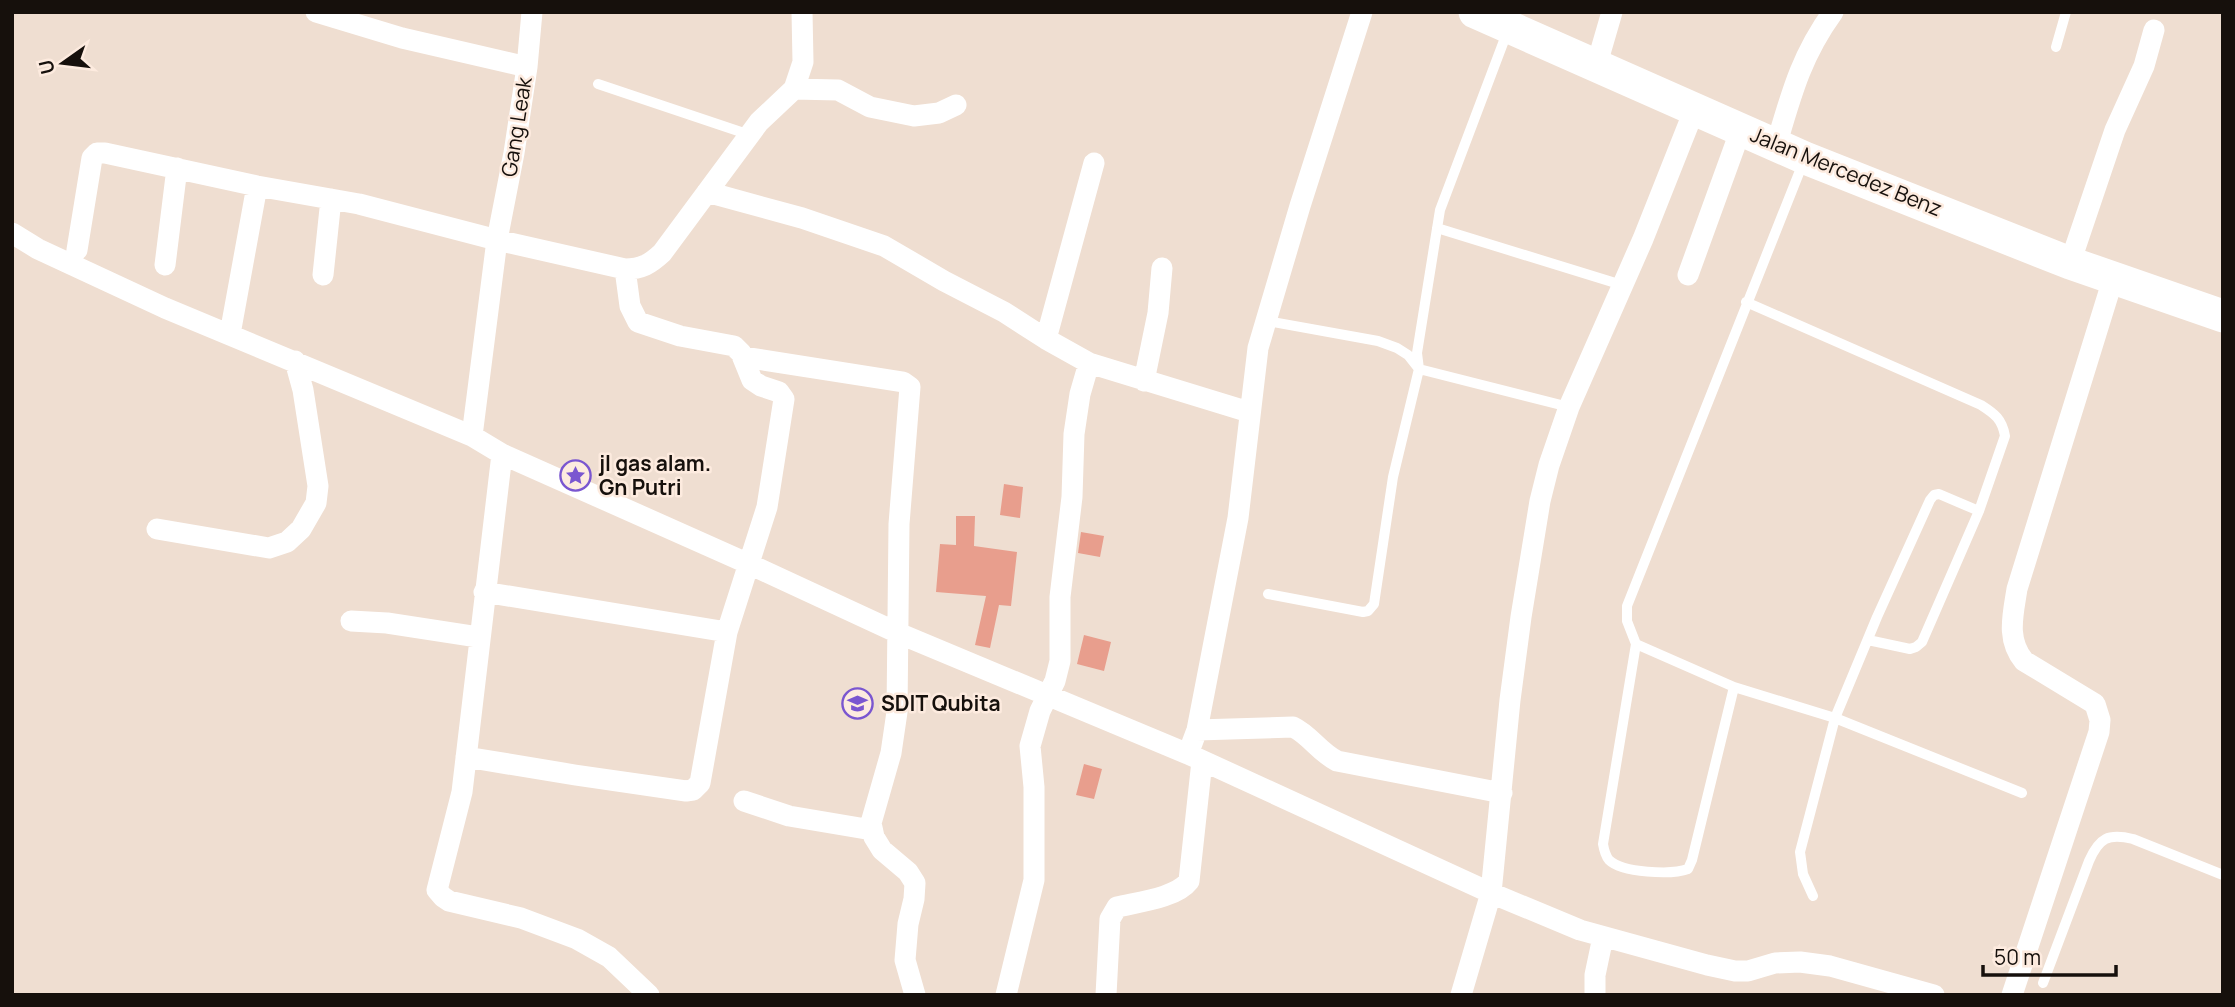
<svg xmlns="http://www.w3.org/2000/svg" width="2235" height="1007" font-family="Manrope,sans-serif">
<rect width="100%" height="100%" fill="#efded1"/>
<path fill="#e89e8d" d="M1004,484l19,3 -3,31 -20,-3z
M956,516h19l-1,30 43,6 -6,54 -12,-1 -9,43 -15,-3 11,-49 -50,-4 4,-48 16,1z
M1081,532l23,4 -4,21 -22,-4z
M1084,635l27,7 -7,29 -27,-7z
M1084,764l18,5 -8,30 -18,-4z"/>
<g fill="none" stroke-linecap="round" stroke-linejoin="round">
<path stroke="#fff" stroke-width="10" d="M2056,47l10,-35
M598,84l152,51
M1437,228l185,57
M1267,321l111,20 19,7 11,7 11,14 150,38
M1268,594l95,18 5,-1 6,-7 19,-127 26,-108 -2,-16 23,-143 68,-180
M1868,640l42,9 6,-2 6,-5 57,-131
M1636,644l-33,200c1,6 2,11 6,16 13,13 63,15 79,9l4,-9 42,-173 101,31 42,-101 53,-117 4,-5 5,-1 40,17 26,-75c-3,-17 -10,-22 -24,-31l-235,-103
M1734,687l-98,-43 -9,-23v-15l176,-443
M1813,896l-10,-22 -3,-22 35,-134 187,75
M2043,983l46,-122c10,-23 19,-28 44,-22l90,36"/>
<path stroke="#fff" stroke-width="21" d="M316,12l86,26 125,29
M1596,67l16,-55
M794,89l44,1 32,17 44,9 25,-3 17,-8
M1776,146c15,-51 25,-90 57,-134
M707,192l95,26 82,28 60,35 60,31 42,27 43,24 160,49
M12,233l26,16 127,59 307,128 30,18 247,110 149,69 290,121 303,139 89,37 127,35 28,6h13l27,-8 25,-1 30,4 104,29
M77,250l15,-92 5,-5h8l152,33 102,18 138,36 128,29c17,0 25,-5 37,-16l97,-131 35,-33 9,-27 -1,-50
M2070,263l45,-133 29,-64 10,-36
M165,265l12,-97
M323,275l8,-76
M1688,275l53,-146
M230,334l27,-148
M1046,339l48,-176
M744,357l159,25 7,5 -11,137 -2,188 -6,41 -20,70 3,14 8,13 26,22 7,11 -1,16 -6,25 -3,36 10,35
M1144,381l14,-68 4,-45
M472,436l25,-196 17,-87 13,-86 5,-55
M502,454l-40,338 -25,98 6,7 6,4 72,17 56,21 32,18 40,38
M157,529l112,19 18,-6 14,-13 15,-26 2,-17 -15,-96 -8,-29
M484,592l243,40
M351,621l36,2 91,14
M1197,730l96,-3c17,8 26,25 44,34l165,32
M1188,754l9,-24 41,-212 20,-170 42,-142 62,-194
M466,757l109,18 111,16 7,-1 7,-7 27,-151 40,-125 17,-108 -5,-7 -18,-6 -9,-6 -11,-27 -7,-7 -54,-10 -42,-14 -8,-16 -5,-37
M744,801l45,15 83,14
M1006,995l28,-115v-93l-4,-41 10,-35 15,-30 5,-20v-64l12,-100 2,-63 6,-40 9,-31
M1106,995l4,-76 7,-12c21,-5 59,-9 72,-26l13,-120
M1461,995l30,-102 19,-193 11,-83 19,-116 9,-36 20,-58 74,-168 52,-131
M1595,995v-20l8,-38
M2012,995l87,-263 1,-12 -5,-16 -71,-43c-18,-22 -11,-46 -7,-72l96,-310"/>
<path stroke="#fff" stroke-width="33" d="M1475,12l330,146 265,105 153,53"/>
</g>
<defs>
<symbol id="sight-ring" viewBox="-11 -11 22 22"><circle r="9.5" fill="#fdebdf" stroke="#7a56d0" stroke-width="1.5"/><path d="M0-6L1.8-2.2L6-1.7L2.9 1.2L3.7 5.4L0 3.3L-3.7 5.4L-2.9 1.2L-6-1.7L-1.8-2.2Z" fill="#7a56d0"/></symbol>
<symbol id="school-ring" viewBox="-11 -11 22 22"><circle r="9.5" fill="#fdebdf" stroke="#7a56d0" stroke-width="1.5"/><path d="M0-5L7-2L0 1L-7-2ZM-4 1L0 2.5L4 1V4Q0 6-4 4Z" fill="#7a56d0"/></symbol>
</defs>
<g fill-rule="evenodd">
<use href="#sight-ring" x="558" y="458" width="35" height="35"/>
<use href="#school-ring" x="840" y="686" width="35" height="35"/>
</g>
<g text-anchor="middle" stroke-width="5" stroke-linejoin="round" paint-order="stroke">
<g font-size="21" fill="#16100c" stroke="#fdebdf">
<text transform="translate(517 127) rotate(-81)" y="7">Gang Leak</text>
<text transform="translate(1846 172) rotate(22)" y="7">Jalan Mercedez Benz</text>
</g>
<g font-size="21" font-weight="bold" fill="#16100c" stroke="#fdebdf" text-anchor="start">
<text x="599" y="471">jl gas alam.<tspan x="599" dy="24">Gn Putri</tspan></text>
<text x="881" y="711">SDIT Qubita</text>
</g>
</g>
<rect width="2235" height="1007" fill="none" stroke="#16100c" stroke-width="28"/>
<g transform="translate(63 63) rotate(256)" stroke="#fdebdf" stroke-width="5" paint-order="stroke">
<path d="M0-5L12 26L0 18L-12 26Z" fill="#16100c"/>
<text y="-10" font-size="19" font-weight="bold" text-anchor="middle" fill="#16100c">U</text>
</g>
<path d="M1983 965v10h133v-10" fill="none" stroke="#16100c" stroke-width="3.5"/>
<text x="1994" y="965" font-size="21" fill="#16100c" stroke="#fdebdf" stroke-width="5" paint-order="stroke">50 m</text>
</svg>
